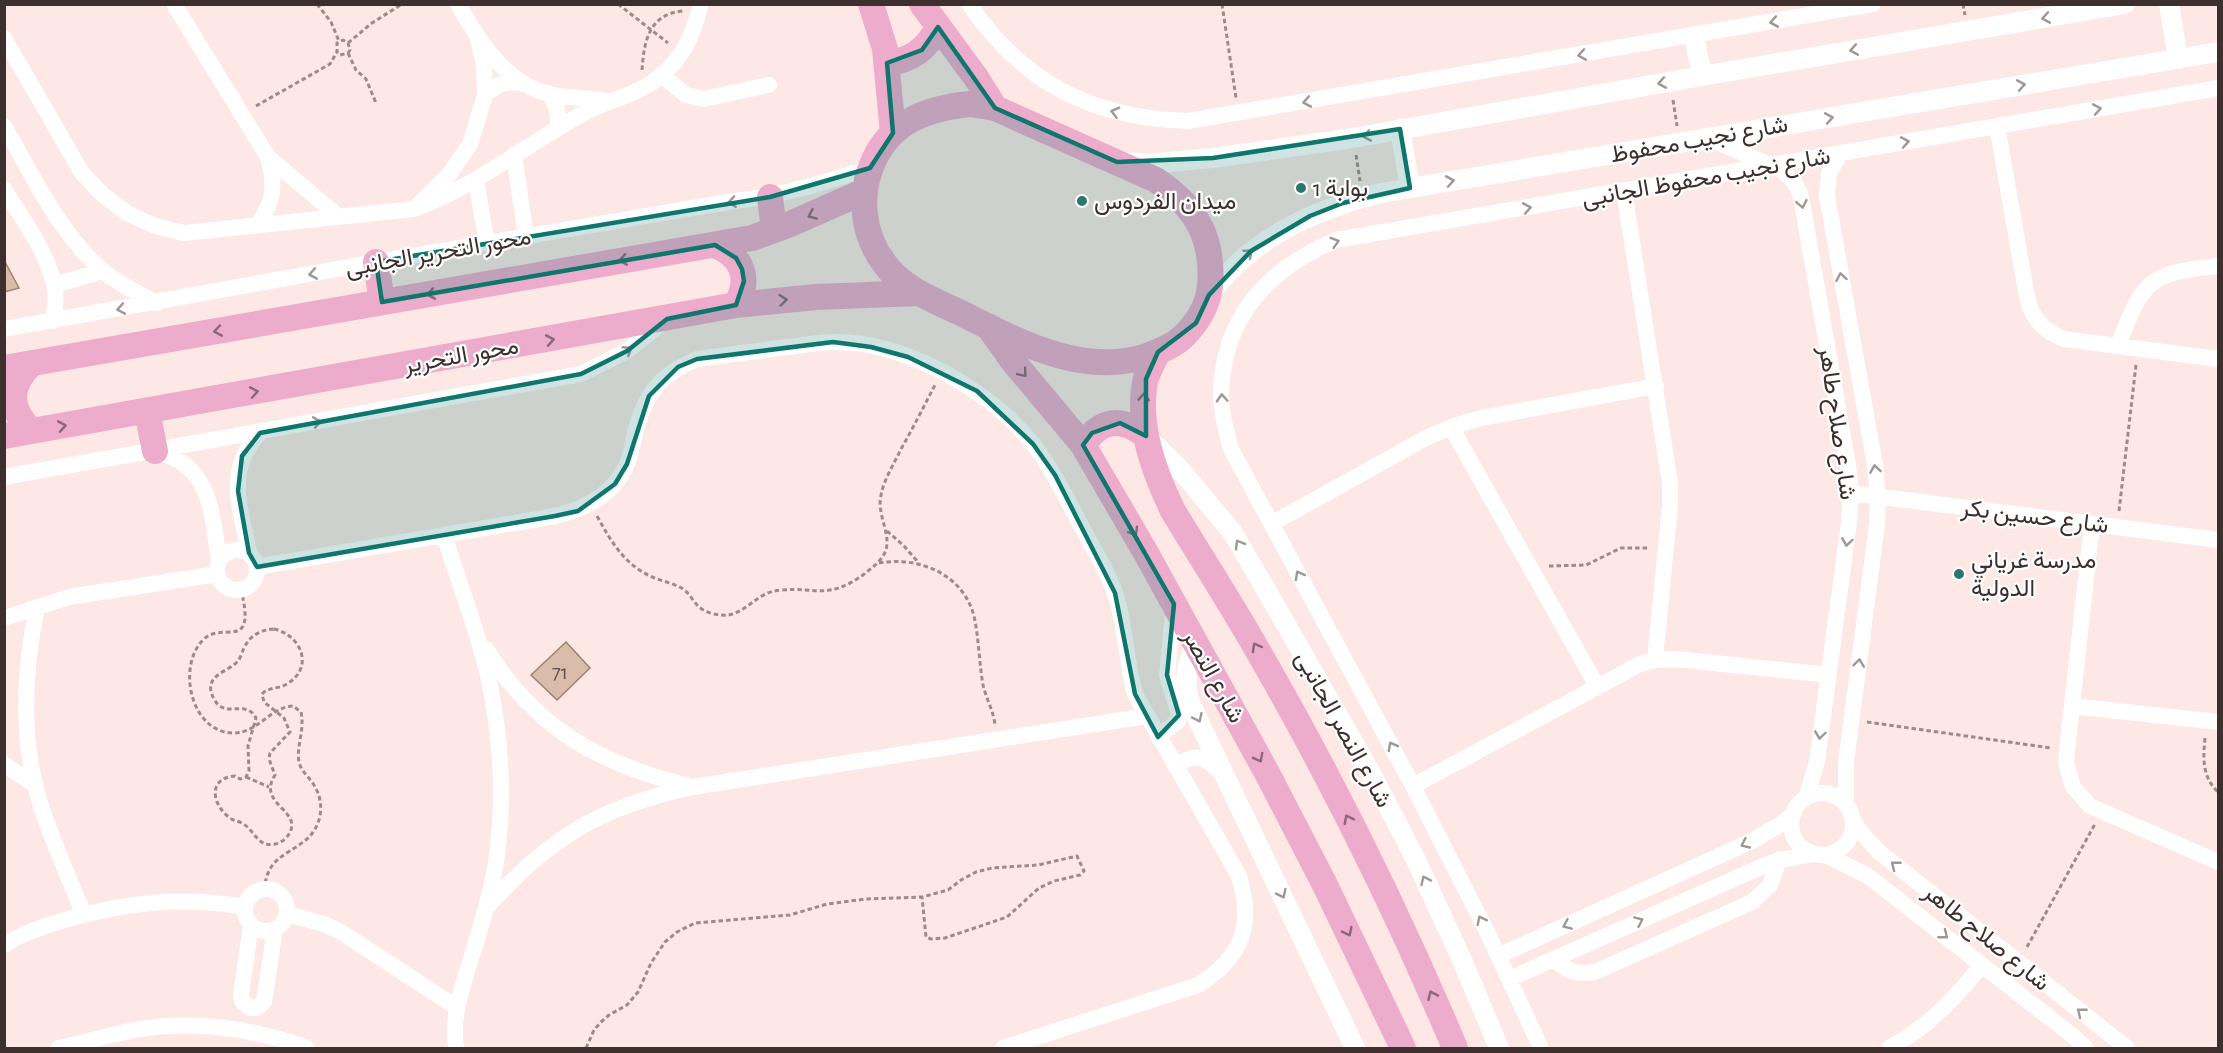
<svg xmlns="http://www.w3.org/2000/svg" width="2223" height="1053" font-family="'Alegreya Sans',Vazirmatn,sans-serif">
<rect width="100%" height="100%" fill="#fde8e6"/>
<path fill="#d9bdaa" stroke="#9b8271" stroke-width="1.5" d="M4,260l15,28 -15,4z
M566,642l24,26 -33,32 -26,-25z"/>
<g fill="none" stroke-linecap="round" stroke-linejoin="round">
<path stroke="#9c8b89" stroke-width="3" stroke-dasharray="4.5 3" stroke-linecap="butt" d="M317,4l14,18 8,19
M618,4l50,39
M1222,4l14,94
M1963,4l2,11
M348,43l24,-20 30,-19
M348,53l8,17 10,9 10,24
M642,70c2,-29 7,-56 41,-59
M1673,100l4,26
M256,106l74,-42 7,-12v-9l6,-3 5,3 2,7 -2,3 -8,2 -3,-3
M1356,155l4,26
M2119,511l17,-146
M597,516c14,25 26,47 53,60 10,5 24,7 33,13 7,5 10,12 15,17 7,7 21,10 30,9 20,-3 28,-23 53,-25 37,-3 46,10 82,-15 7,-6 15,-11 20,-19 12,-18 -7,-39 -2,-61 3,-16 13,-31 20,-46 12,-21 23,-43 34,-64
M887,531l17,15 14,16
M879,563c40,-7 84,11 95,53 5,23 5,46 9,69 3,13 10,25 12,39
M1549,566l37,-1 35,-17h28
M241,589c2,10 7,28 2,37 -6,12 -27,0 -40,14 -26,26 -13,92 30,93 24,1 37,-26 60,-27l8,6c4,18 -5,35 -2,50 2,9 10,15 15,23 10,16 9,36 -4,51 -12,13 -34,19 -41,35 -3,6 -4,13 -5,18
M274,629c27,6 41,38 13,55 -8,5 -19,3 -25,10l2,8 20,16 6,14 -20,21 -1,6 6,16c-20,31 34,36 11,63 -3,3 -7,5 -11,6 -18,4 -20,-14 -33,-21 -4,-2 -8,-2 -12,-5 -18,-13 -23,-40 5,-42l5,3 6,-2 3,-6 -1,-25 8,-28c-11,-20 -31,2 -42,-19 -13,-24 15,-27 24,-38 3,-4 4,-9 6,-13 6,-13 17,-18 30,-19z
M1867,722l184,26
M2205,738c-2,20 -3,39 13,54
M246,777l23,10
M2027,947l68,-123
M586,1048l8,-18 7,-8 8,-7 18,-10 11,-13 13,-29 14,-21 12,-10 18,-9 95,-8 37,-11 39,-5 56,-2 26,-7 13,-10 15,-8 16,-4 46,-3 39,-9 7,15 -4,4 -26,6 -15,7 -32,29 -62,21 -14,1 -5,-2 -4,-40"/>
<path stroke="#fff" stroke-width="16" d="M174,4l94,153c8,28 6,43 -10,68
M458,4c21,37 46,78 90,90 19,4 41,4 60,7
M969,4c55,80 123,114 219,117l685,-117
M4,38l78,135 21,22 24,18 28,13 29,7 230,-24c61,-22 113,-65 170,-96 24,-13 53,-18 74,-35 27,-22 34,-41 43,-74
M661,75l25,20 17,4 66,-14
M548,93c9,12 11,20 10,35
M485,95c13,-12 22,-15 40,-11
M4,126c29,49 54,106 98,144 16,14 36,23 55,33
M1997,126l30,171c5,22 17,34 37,42l154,20
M1708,138l73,32c10,7 16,14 20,27l48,274 2,22 -2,29 -32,240 -11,36
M1841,153l-12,20 -2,23 48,269 3,31 -1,28 -31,238v42
M514,155l12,82
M268,157l70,59
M476,180l11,64
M4,189c18,29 42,61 50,95 3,12 1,24 -1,37
M1624,191l46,292v22l-15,155
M419,204l30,-29 21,-31 15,-49 -1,-29 -6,-27
M54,285l49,-14
M4,329l372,-67 358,-61c48,-5 91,-19 136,-33
M2118,346c11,-26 19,-61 49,-71 16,-6 35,-7 51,-9
M1451,427l146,259
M158,452c54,14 54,63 61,109
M4,477l577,-103 46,-23 40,-32
M1851,493l367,47
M1271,524l155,-86 25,-11 30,-9 175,-32
M2092,524l-25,226 -1,13 7,24 17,19 128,56
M444,535c15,48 34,96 45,145 12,59 16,121 7,182 -5,32 -14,62 -24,93 -9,31 -21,60 -16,93
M217 570a20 20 0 1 1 40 0a20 20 0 1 1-40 0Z
M249,553c-8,-45 -25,-83 11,-120
M257,567l298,-51c30,-7 59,-22 72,-52 4,-9 6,-21 8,-31 10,-39 24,-58 62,-74 30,-4 60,-8 90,-12 15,-1 30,-5 45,-5 71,-2 158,48 201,102 21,27 35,57 51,87 11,21 25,42 32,65 10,32 10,65 19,98l104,182c15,49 3,82 -41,109l-195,63
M37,607c-14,67 -17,139 6,205 12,35 27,69 41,103
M4,618l65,-21 148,-23
M486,649c50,80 113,115 203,137
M2072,706l146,16
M1158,737l20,-16 1,-6 -12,-40 7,-71
M4,764l32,22
M1175,766c24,-15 29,-9 48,8
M1413,786l227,-122 15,-4 21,-1 153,16
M1791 824a31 31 0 1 1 62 0a31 31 0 1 1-62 0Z
M1853,820l7,11 18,20 249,197
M1826,855l42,21 205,160 13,12
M245 910a21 21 0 1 1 42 0a21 21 0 1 1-42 0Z
M487,907c64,-71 113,-100 206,-120l454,-71
M287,914l37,10 17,8 115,75
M251,924l-10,71 1,6 8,7h6l8,-6 11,-73
M4,945c20,-13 42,-19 64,-26 61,-17 115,-23 177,-12
M1498,956l254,-115 29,-17 13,-11
M1555,959c12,13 22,16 40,13l157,-70 18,-17 9,-25
M1509,979l254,-113 16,-6 34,-6
M58,1048c25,-5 51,-13 76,-18 59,-10 118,-2 173,18
M1541,1048l-52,-112 -76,-150 -182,-337c-5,-19 -11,-39 -10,-58 3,-76 49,-123 115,-151l882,-152
M1889,1048c37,-19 67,-51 93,-83"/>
<path stroke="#fff" stroke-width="20" d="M2169,4l9,55
M1694,36l8,40
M1400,129l10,59
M1124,162l23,2 66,-6 140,-20 349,-62 423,-72
M1209,295c44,-58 104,-85 172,-102l837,-141
M1146,436l32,31 55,66 47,81 93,163 43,83 46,100 37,88
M1197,644c-12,19 -13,37 -7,59l165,345"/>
<path stroke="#eeaccd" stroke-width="26" d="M871,4l14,45 8,84
M922,4l55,75 18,29
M887,63c24,-2 40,-14 51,-36
M970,104l25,4 161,72c40,27 58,58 54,106 -2,21 -13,37 -27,51 -10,9 -23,14 -36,19 -64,21 -128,-14 -184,-42 -27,-13 -61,-25 -79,-51 -22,-30 -26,-69 -10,-103 18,-40 56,-52 96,-56z
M770,197l4,33
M715,245c28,12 36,33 21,60
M376,262l6,40
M988,326l24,34 71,85 63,108 121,220 58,112 78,163
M1158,352c-4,9 -11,20 -13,30 -8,44 9,90 28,129 26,43 53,85 78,128 77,132 145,269 204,409
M32,363c-24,23 -24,46 0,68
M4,368l748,-130 36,-13 77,-34
M147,411l8,40
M4,436l732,-131 80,-8 104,-4
M1083,445c18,-26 38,-29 63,-9"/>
</g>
<defs><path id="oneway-chevron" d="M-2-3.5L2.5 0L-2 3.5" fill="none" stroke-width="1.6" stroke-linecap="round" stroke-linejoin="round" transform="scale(1.5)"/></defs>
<g stroke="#9e9796">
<use href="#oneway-chevron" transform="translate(2046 18) rotate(170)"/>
<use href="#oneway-chevron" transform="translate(1774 22) rotate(170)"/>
<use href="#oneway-chevron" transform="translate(1854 50) rotate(170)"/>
<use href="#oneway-chevron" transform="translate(1582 55) rotate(170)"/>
<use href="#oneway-chevron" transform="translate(1662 83) rotate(170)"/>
<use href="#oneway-chevron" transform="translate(2021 85) rotate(-10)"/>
<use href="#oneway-chevron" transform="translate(1307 102) rotate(170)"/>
<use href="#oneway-chevron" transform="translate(2097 109) rotate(-10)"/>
<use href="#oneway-chevron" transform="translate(1115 112) rotate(-165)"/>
<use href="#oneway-chevron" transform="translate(1829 118) rotate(-10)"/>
<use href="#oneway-chevron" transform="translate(1367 136) rotate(169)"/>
<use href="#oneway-chevron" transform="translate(1905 142) rotate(-10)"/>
<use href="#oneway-chevron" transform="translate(1450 181) rotate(-10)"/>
<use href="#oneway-chevron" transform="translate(732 202) rotate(171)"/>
<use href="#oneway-chevron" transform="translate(1802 204) rotate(79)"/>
<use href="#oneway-chevron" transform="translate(1527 208) rotate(-10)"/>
<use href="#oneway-chevron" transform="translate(1335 242) rotate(-17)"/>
<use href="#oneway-chevron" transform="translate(1249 253) rotate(-38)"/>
<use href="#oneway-chevron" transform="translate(313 274) rotate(170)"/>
<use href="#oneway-chevron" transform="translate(1841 277) rotate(-100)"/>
<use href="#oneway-chevron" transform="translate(121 309) rotate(170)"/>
<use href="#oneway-chevron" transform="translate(628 350) rotate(-33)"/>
<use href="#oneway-chevron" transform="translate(1222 398) rotate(-93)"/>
<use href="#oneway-chevron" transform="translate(317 422) rotate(-10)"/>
<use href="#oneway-chevron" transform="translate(1875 469) rotate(-99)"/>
<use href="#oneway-chevron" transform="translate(1847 542) rotate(98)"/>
<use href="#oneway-chevron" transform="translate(1239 544) rotate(-120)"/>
<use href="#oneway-chevron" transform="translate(1299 575) rotate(-119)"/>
<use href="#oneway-chevron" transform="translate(1859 663) rotate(-83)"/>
<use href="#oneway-chevron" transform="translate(1198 718) rotate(65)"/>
<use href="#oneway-chevron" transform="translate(1820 735) rotate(98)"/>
<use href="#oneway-chevron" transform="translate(1392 746) rotate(-118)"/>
<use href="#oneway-chevron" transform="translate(1745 844) rotate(155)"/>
<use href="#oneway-chevron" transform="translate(1895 865) rotate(-142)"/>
<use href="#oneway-chevron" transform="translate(1425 880) rotate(-115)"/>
<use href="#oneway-chevron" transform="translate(1282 894) rotate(64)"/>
<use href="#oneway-chevron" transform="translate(1481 920) rotate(-117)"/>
<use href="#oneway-chevron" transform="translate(1639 921) rotate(-24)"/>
<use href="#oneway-chevron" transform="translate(1567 925) rotate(156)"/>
<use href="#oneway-chevron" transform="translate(1944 935) rotate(38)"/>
<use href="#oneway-chevron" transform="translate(2081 1012) rotate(-141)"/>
</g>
<g stroke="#8c6776">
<use href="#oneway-chevron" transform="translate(812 215) rotate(156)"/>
<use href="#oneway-chevron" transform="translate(623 260) rotate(170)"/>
<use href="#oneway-chevron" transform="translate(431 294) rotate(170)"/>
<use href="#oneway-chevron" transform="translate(783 300) rotate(-6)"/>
<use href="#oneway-chevron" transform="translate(218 331) rotate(170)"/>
<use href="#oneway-chevron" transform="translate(550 340) rotate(-10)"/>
<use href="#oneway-chevron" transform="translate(1023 373) rotate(50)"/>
<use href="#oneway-chevron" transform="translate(254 392) rotate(-10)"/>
<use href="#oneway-chevron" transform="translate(1144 397) rotate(-86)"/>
<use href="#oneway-chevron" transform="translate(62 426) rotate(-10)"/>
<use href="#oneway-chevron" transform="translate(1134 532) rotate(59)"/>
<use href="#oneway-chevron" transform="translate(1256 647) rotate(-119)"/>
<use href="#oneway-chevron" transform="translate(1259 758) rotate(62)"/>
<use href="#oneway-chevron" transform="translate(1348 819) rotate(-117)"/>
<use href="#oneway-chevron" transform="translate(1348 932) rotate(64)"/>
<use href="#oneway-chevron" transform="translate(1432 995) rotate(-114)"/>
</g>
<path fill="#0f766e" fill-opacity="0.2" stroke="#0f766e" stroke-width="4.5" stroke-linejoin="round" d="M938,27l57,81 122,54 96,-4 187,-29 10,59 -67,15 -33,13 -59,35 -42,44 -13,28 -38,29 -12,27v57l-26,-13 -28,10 -9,12 91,159 -7,71 12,40 -21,22 -23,-43 -20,-101 -60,-118 -22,-31 -56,-53 -69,-34 -37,-10 -38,-5 -136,17 -19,8 -29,29 -22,68 -12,20 -37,27 -23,5 -298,51 -8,-14 -11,-62 4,-35 18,-23 321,-59 46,-23 40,-32 69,-14 8,-24 -2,-12 -6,-11 -21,-13 -333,57 -6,-40 394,-65 100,-29 23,-35 -6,-70 35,-13z"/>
<g fill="#2d7670" stroke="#fff" stroke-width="2">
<circle cx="1301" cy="188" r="6"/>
<circle cx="1082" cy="201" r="6"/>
<circle cx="1959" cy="574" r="6"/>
</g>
<g text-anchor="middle" stroke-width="4.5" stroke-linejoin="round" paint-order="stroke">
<g font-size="21" fill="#63524d">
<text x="560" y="679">71</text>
</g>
<g font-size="24" fill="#3c2f2e" stroke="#fff">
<text transform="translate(1699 139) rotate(-10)" y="8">شارع نجيب محفوظ</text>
<text transform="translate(1706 177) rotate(-10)" y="8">شارع نجيب محفوظ الجانبى</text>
<text transform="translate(438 252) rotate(-10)" y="8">محور التحرير الجانبى</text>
<text transform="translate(461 355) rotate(-10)" y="8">محور التحرير</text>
<text transform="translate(1838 423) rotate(82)" y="8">شارع صلاح طاهر</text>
<text transform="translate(2035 516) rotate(7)" y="8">شارع حسين بكر</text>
<text transform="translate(1214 676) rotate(61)" y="8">شارع النصر</text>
<text transform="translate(1344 729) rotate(61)" y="8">شارع النصر الجانبى</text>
<text transform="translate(1987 937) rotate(39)" y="8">شارع صلاح طاهر</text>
</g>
<g font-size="24" fill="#3c2f2e" stroke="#fff" text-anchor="start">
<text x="1313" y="196">بوابة 1</text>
<text x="1094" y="209">ميدان الفردوس</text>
<text x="1971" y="568">مدرسة غرياني<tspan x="1971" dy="28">الدولية</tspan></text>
</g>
</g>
<rect width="2223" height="1053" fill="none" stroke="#3c2f2e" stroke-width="12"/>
</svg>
